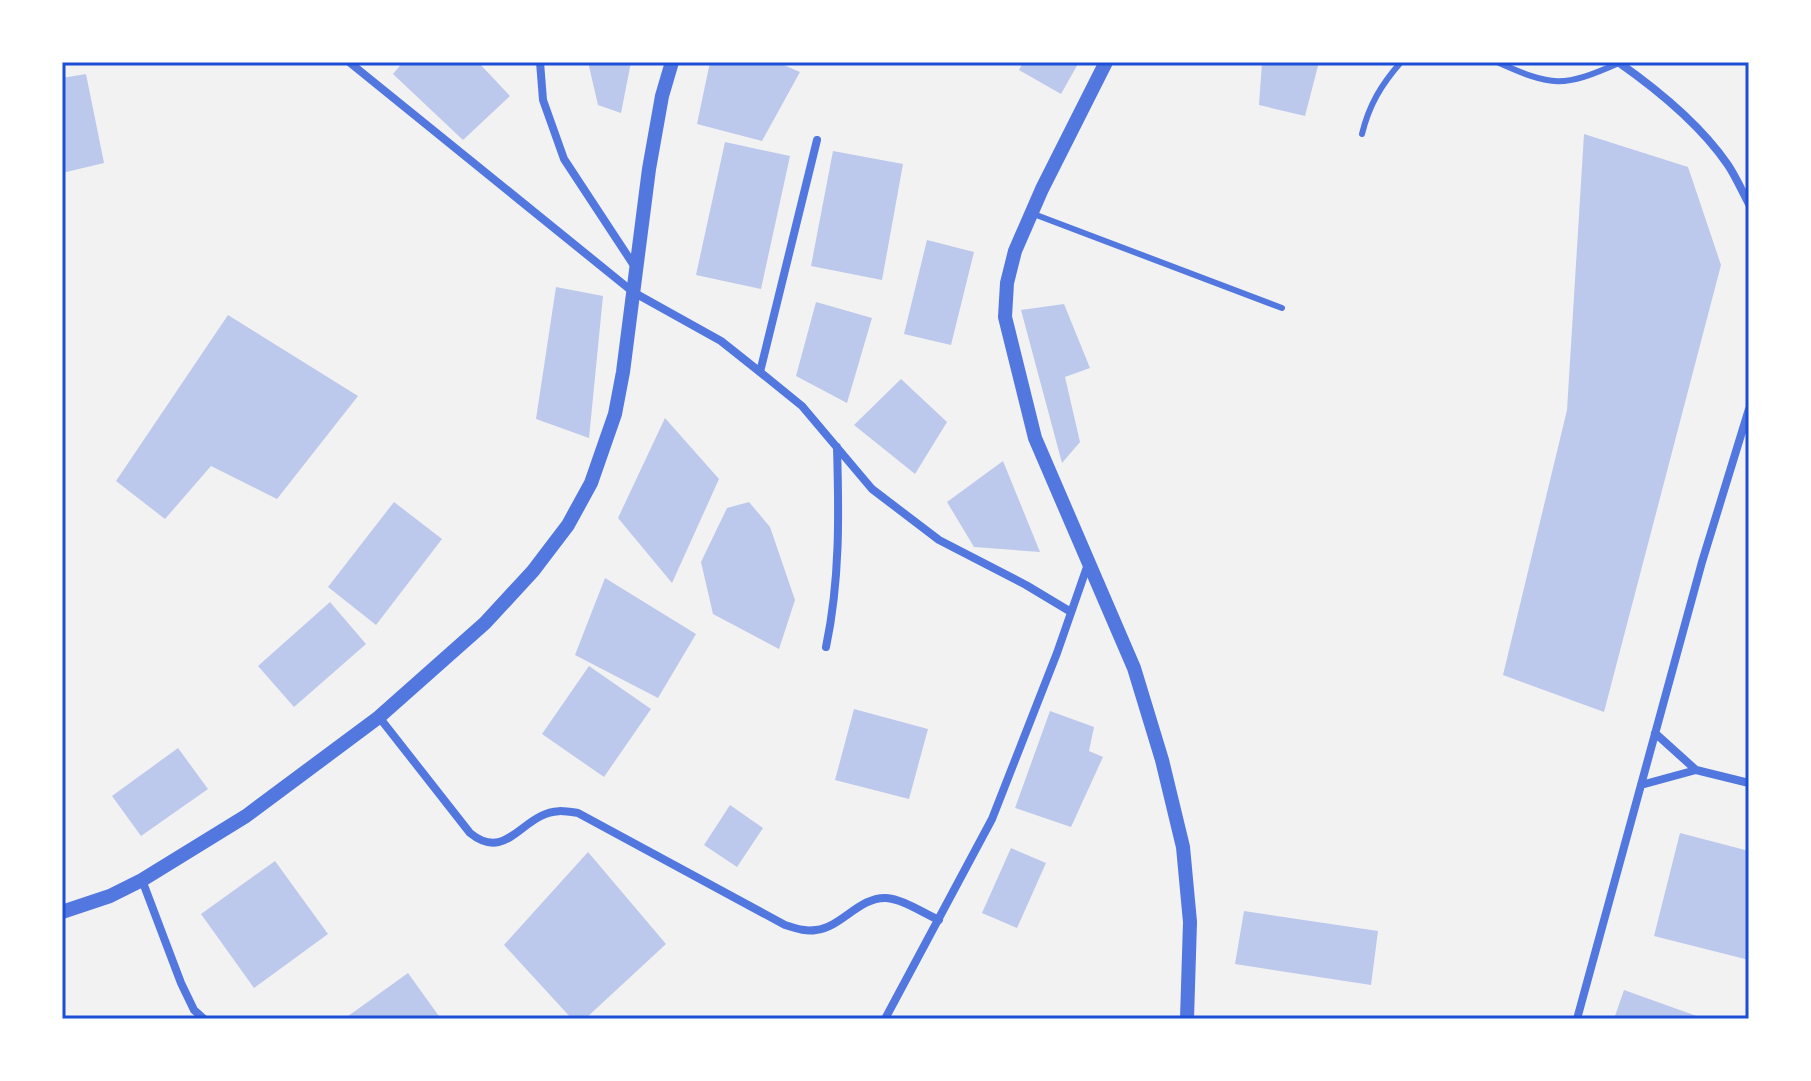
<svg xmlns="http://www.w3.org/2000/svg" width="1811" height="1081" font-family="Manrope,sans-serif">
<rect width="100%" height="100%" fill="#f2f2f2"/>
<path fill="#bdc9ec" d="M403,62h75l32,34 -47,44 -70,-66z
M588,62h43l-10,51 -23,-8z
M710,62h67l23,10 -38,69 -65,-17z
M1023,62h56l-18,32 -42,-24z
M1262,62h57l-14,54 -46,-11z
M86,74l18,89 -42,10v-95z
M1584,134l104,33 33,98 -117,447 -101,-37 64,-265z
M725,142l65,14 -29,133 -65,-14z
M833,151l70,13 -21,116 -71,-14z
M927,240l47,12 -23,93 -47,-11z
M556,287l47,9 -14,142 -53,-19z
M816,302l56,16 -25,85 -51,-27z
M1064,304l26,64 -25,9 15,65 -18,21 -41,-153z
M228,315l130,81 -81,103 -66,-33 -46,53 -49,-38z
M901,379l46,43 -32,52 -61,-49z
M665,418l54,61 -47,104 -54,-65z
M1003,461l37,91 -66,-5 -27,-45z
M394,502l48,37 -66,86 -48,-38z
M749,502l21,25 25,73 -16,49 -66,-35 -12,-52 26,-54z
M605,578l91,56 -38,64 -83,-43z
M330,602l36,42 -72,63 -36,-41z
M589,666l62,43 -47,68 -62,-43z
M854,709l74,20 -19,70 -74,-19z
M1050,711l44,16 -5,24 14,6 -32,70 -56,-19z
M178,748l30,41 -67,47 -29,-40z
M730,805l33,23 -26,39 -33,-22z
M1680,833l69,18v109l-95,-24z
M1011,848l35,15 -29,65 -35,-15z
M588,852l78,92 -81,75h-13l-68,-74z
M275,861l53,73 -74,54 -53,-74z
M1244,911l134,20 -7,54 -136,-21z
M408,973l33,46h-97z
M1624,990l81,29h-91z"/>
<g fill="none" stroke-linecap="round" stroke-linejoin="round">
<path stroke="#5277de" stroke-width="6" d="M1497,62c56,25 65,26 122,1
M1362,134c7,-29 19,-49 39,-72
M1031,213l251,95"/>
<path stroke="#5277de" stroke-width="8" d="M349,62l284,230 88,49 39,31 42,34 70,83 67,51 87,45 45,27
M540,62l3,38 21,59 71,108
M1618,62c40,28 82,62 110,103 8,12 14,26 21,39
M760,372l57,-232
M826,647c14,-66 13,-133 11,-200
M379,717l91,116c31,25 45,-4 71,-17 13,-7 24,-5 37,-3l207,112c10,3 20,7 31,5 26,-3 43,-33 70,-32 17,1 37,15 53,22
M1655,733l41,37 53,13
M1641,785l55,-15
M142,880l39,103 13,27 10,9
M885,1019l107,-200 65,-166 31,-89
M1577,1019l125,-457 47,-153"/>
<path stroke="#5277de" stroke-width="14" d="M1106,62l-64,127 -27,62 -8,32 -2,34 30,121 99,230 28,92 21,87 7,75 -3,97
M62,912l48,-16 32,-16 104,-64 133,-99 106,-94 48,-52 35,-46 23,-42 24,-69 8,-42 26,-203 13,-73 10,-34"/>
</g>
<rect width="1811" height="1081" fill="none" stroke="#ffffff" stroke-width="128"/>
<rect x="64" y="64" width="1683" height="953" fill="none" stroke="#1d4ed8" stroke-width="3"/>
</svg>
